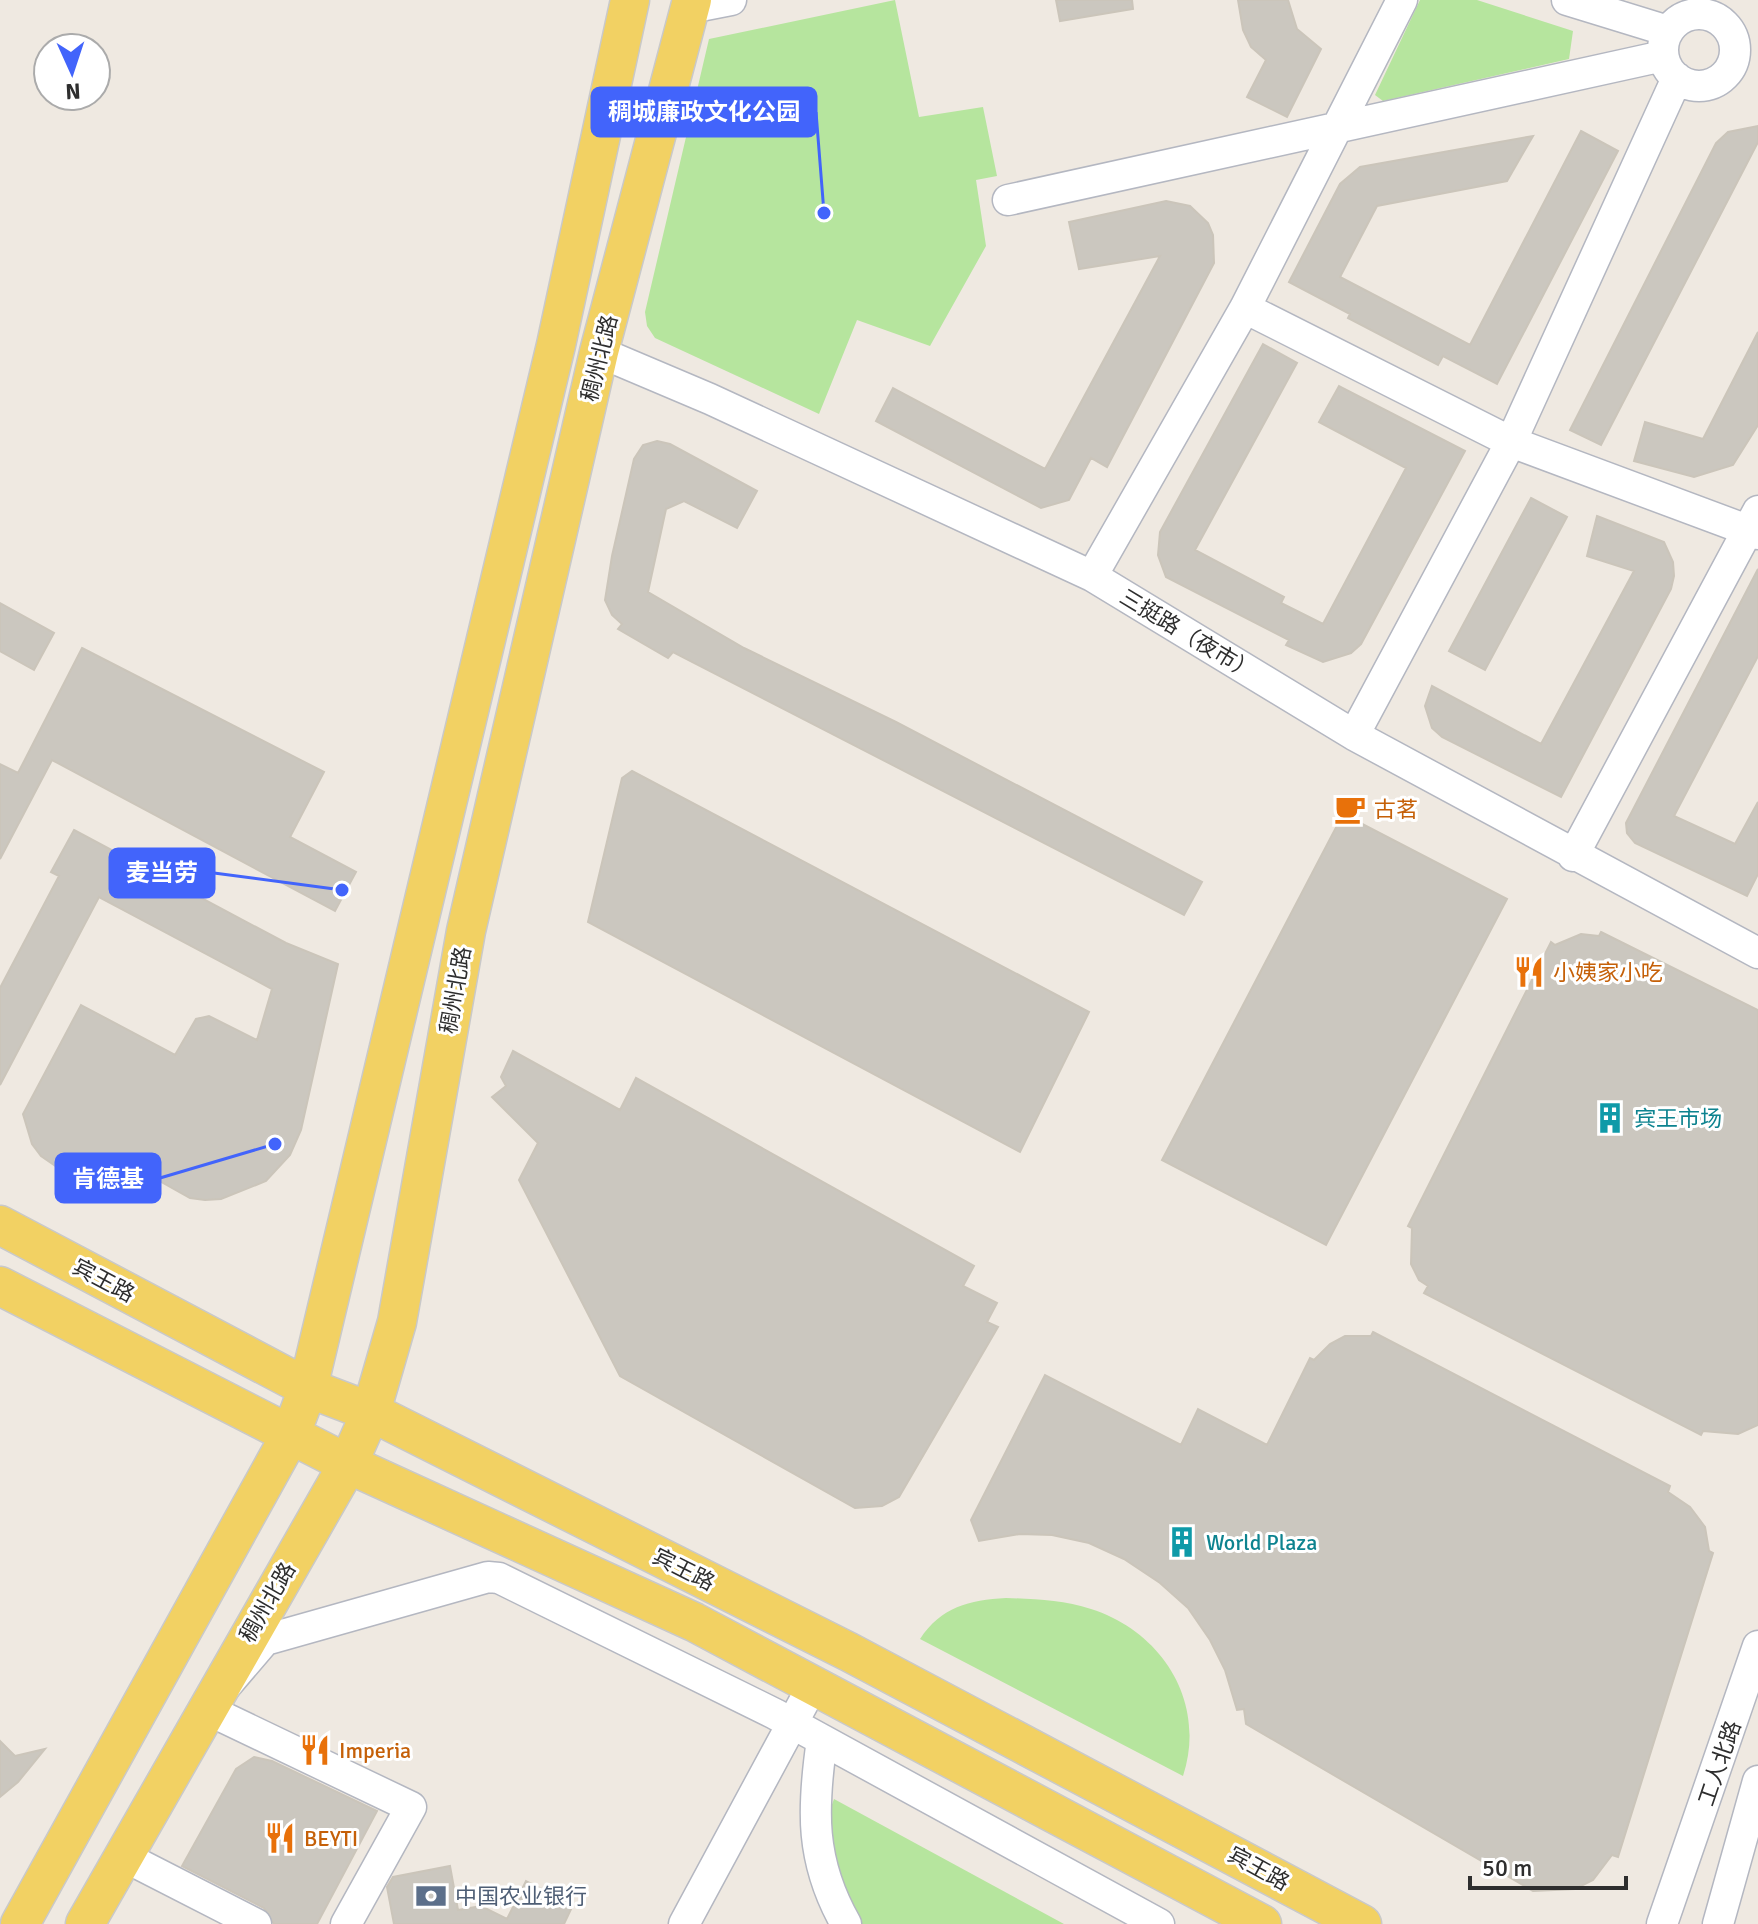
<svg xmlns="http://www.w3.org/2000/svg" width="1758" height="1924" font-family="Signika,'Noto Sans SC',sans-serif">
<rect width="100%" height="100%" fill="#efe9e1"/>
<path fill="#b6e59e" d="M895,0l24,117 64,-10 14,69 -21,4 10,66 -56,100 -73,-26 -38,94 -164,-76 -8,-12 -2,-14 64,-273z
M1420,0h57l96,31 -4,28 -186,42 -8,-6z
M1006,1598c29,1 57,2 85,11 72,23 116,94 92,167l-263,-137c21,-32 49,-39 86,-41z
M834,1799l230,125h-205c-17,-29 -39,-94 -25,-125z"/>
<path fill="#cbc7bf" stroke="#cbc5ba" stroke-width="2" d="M1056,0h76l1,9 -73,12z
M1238,0h50l9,29 24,20 -34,68 -40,-20 19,-37 -15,-13 -8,-17z
M1758,126v16l-157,303 -31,-15 146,-287 12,-11z
M1581,131l37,20 -121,233 -54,-28 -5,9 -90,-47 2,-4 -61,-32 51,-98 20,-17 173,-31 -26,45 -130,25 -37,71 130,68z
M1166,201l24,5 18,17 5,12 1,28 -107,204 -16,-9 -22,42 -28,8 -165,-87 17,-33 152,81 115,-213 -81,13 -10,-47z
M1758,332v93l-25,40 -39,12 -60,-16 11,-39 58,17z
M1263,344l34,19 -102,187 89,47 -3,6 42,21 83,-156 -87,-46 20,-36 126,65 -104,193 -10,9 -28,9 -37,-17 3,-5 -123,-63 -8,-22 2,-23z
M657,441l13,3 87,47 -20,37 -53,-27 -18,8 -18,83 96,56 152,74 306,160 -18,33 -511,-263 -5,6 -50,-29 4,-5 -10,-9 -7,-15 7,-44 22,-97 9,-14z
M1531,498l36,19 -82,153 -36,-19z
M1597,516l67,26 9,20 1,14 -3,13 -110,208 -119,-60 -10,-9 -7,-22 7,-20 109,58 93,-173 -47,-15z
M1758,569v87l-84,160 61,28 23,-42v72l-11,22 -112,-53 -8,-10 -1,-10z
M0,603l54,30 -20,37 -34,-19z
M82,648l242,124 -34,65 66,35 -21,39 -283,-151 -52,99v-95l18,9z
M632,771l457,241 -69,140 -432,-230 34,-144z
M1343,814l164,85 -181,346 -164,-85z
M74,830l212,113 52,21 -37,166 -11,25 -24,26 -45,18 -16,1 -15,-2 -43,-24 -42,9 -35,-7 -29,-20 -9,-12 -9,-30 58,-109 94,50 21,-36 13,-3 48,24 15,-51 -173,-92 -99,188v-97l59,-112 -8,-4z
M1601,932l157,78v415l-20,9 -35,-3 -2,4 -277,-142 4,-7 -9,-6 -8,-16 1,-36 -4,-2 143,-284 4,3 26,-11 18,2z
M513,1051l107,59 16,-32 338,188 -11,20 34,17 -10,19 11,5 -99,170 -17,9 -27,2 -235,-132 -101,-196 19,-37 -46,-46 14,-11 -5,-9z
M1373,1332l297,154 -2,6 22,15 15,20 4,24 4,2 -95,304 -6,-2 -19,25 -18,9 -42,2 -287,-167 -2,-15 -7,1 -12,-40 -15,-30 -22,-32 -28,-25 -36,-24 -35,-16 -37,-8 -32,-1 -41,7 -8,-21 74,-145 136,70 17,-36 69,36 43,-87 4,2 16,-16 15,-8h26z
M0,1741l15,15 30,-7 -27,33 -18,15z
M254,1757l18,4 105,50 -60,113h-43l-10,-16 -82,-42 54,-97z
M450,1866l8,44 23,-4 26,13 19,-38 47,24 -9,19h-170l-7,-37 6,-10z"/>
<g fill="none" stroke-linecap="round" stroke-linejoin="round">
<defs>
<path id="minor" d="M1567,0l101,31
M690,8l41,-8
M1663 50a36 36 0 1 1 72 0a36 36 0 1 1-72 0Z
M1008,200l655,-144
M1245,308l266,134 247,92
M599,352l111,47 382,177 262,159 404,218
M1092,576l153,-268 157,-308
M1354,735l157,-293 166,-364
M1573,856l185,-345
M822,1740c-10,69 -12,121 24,184
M125,1857l131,67
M346,1924l65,-117 -205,-98 59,-69 223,-63 11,1 276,136 384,210
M684,1924l129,-239
M1662,1924l96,-278
M1718,1924l40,-143"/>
<path id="major" d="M0,1225l308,163 63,24 478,240 513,272
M0,1286l348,178 346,158 568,302
M20,1924l271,-490 17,-46 248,-1043 74,-345
M85,1924l263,-460 23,-52 26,-90 69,-391 133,-579 93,-352"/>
</defs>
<use href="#minor" stroke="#b4b7c1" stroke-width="33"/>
<use href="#major" stroke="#c9c9c9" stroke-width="41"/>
<use href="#minor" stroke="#fff" stroke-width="30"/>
<use href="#major" stroke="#f2d163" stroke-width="38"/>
</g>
<defs>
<symbol id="cafe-bare" viewBox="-9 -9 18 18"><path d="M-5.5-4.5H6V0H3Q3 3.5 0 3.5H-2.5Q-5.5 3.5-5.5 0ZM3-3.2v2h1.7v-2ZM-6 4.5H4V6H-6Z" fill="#e8710a" stroke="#fff" stroke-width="2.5" paint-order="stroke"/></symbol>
<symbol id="restaurant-bare" viewBox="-9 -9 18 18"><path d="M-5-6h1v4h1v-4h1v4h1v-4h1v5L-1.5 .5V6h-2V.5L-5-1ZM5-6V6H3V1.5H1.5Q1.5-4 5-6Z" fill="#e8710a" stroke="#fff" stroke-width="2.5" paint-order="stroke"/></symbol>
<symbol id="building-bare" viewBox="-9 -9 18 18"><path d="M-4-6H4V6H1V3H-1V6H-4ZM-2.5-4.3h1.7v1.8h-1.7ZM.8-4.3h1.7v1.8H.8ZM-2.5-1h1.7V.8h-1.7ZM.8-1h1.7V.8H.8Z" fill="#0f9aa8" stroke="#fff" stroke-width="2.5" paint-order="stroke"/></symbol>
<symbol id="bank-bare" viewBox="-9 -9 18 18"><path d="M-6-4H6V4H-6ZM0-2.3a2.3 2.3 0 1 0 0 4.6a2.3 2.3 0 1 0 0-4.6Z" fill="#5c6f8a" stroke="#fff" stroke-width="2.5" paint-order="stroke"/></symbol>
</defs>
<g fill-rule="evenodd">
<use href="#cafe-bare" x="1328" y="787" width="44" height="44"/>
<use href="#restaurant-bare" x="1507" y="950" width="44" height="44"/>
<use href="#building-bare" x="1588" y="1096" width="44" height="44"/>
<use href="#building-bare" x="1160" y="1520" width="44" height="44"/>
<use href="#restaurant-bare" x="293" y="1728" width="44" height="44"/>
<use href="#restaurant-bare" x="258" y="1816" width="44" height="44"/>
<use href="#bank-bare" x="409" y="1874" width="44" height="44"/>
</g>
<g text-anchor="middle" stroke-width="6" stroke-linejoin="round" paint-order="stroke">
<g font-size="22" fill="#2e2e2e" stroke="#fff">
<text transform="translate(599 358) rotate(-76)" y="8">稠州北路</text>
<text transform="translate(1188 634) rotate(31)" y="8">三挺路（夜市）</text>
<text transform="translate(455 990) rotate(-80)" y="8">稠州北路</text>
<text transform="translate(104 1280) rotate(28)" y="8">宾王路</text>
<text transform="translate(684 1569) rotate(27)" y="8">宾王路</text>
<text transform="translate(267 1602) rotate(-60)" y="8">稠州北路</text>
<text transform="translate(1719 1763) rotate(-71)" y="8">工人北路</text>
<text transform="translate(1259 1868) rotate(29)" y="8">宾王路</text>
</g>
<g font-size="22" fill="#c56008" stroke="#fff" text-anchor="start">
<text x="1374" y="817">古茗</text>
<text x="1553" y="980">小姨家小吃</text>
<text x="339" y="1758">Imperia</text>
<text x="304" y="1846">BEYTI</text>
</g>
<g font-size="22" fill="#0d838f" stroke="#fff" text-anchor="start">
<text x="1634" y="1126">宾王市场</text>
<text x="1206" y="1550">World Plaza</text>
</g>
<g font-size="22" fill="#4e5e75" stroke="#fff" text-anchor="start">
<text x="455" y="1904">中国农业银行</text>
</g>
</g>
<path fill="none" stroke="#4264fb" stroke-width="3" d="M824 213L816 112M342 890L214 873M275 1144L160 1178"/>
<g fill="#4264fb" stroke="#fff" stroke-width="3">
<circle cx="824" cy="213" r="8"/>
<circle cx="342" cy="890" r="8"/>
<circle cx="275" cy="1144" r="8"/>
</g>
<g fill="#4264fb" stroke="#4264fb" stroke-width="3">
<rect x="592" y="88" width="224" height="48" rx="8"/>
<rect x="110" y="849" width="104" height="48" rx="8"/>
<rect x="56" y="1154" width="104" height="48" rx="8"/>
</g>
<g font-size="24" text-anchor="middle" font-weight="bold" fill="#fff">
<text x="704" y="120">稠城廉政文化公园</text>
<text x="162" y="881">麦当劳</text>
<text x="108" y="1187">肯德基</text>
</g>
<g transform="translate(72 72) rotate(177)"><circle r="38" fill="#ffffff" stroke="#ababab" stroke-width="2"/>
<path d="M0-6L14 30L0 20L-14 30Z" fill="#4264fb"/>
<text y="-12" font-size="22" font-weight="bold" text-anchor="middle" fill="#2e2e2e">N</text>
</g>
<path d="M1470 1876v12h156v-12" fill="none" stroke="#2e2e2e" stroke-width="4"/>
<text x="1482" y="1876" font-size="24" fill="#2e2e2e" stroke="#ffffff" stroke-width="6" paint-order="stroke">50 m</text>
</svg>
